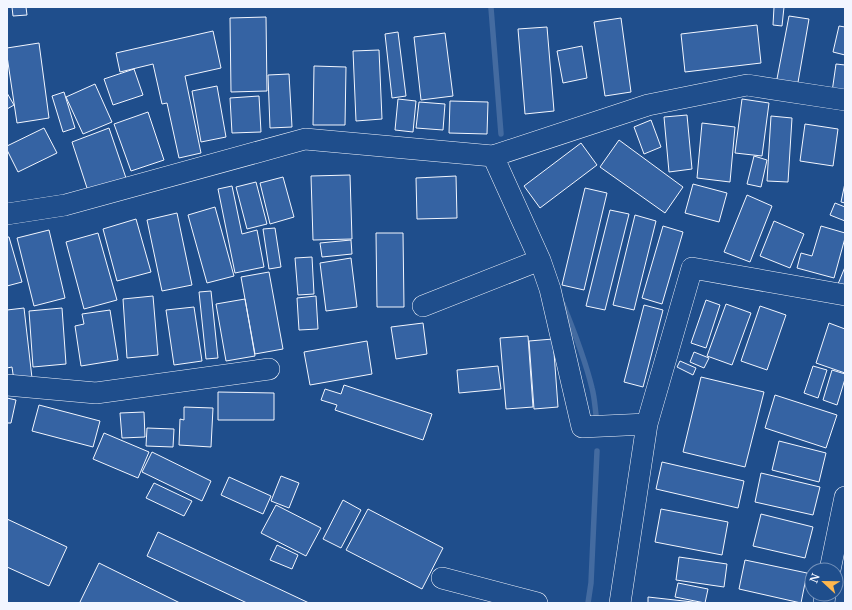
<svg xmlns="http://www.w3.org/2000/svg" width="852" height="610" font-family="Merriweather,serif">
<rect width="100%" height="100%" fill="#1f4e8c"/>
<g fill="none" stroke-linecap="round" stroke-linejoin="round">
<path stroke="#446ba0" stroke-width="5.5" d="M491,8l10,126
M563,304c11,27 22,55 29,84 3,11 3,22 5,34
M588,603l3,-20 6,-132"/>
</g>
<path fill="#3563a3" stroke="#f2f6ff" d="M12,7h14l1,8 -14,1z
M774,7h10l-2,19 -9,-1z
M789,16l20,3 -12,69 -21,-4z
M266,17l1,74 -36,1 -1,-74z
M621,18l10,74 -26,4 -11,-74z
M757,25l4,38 -76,9 -4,-38z
M839,26l6,1v28l-12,-3z
M547,27l7,84 -29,3 -7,-85z
M213,31l8,37 -36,8 16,77 -22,5 -12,-55 -5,1 -9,-40 -33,8 -4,-19z
M398,32l8,64 -14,2 -7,-64z
M445,33l8,63 -32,4 -7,-63z
M39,43l10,75 -32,5 -10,-67v-8z
M582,46l5,32 -24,5 -6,-32z
M379,50l3,69 -26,2 -3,-70z
M836,64l9,1v29l-13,-2z
M314,66l32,1 -1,58h-32z
M134,69l9,26 -30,10 -9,-26z
M289,74l3,53 -22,1 -2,-53z
M95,84l17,38 -29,12 -17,-37z
M217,86l9,51 -25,5 -9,-51z
M64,92l11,36 -12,4 -11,-36z
M7,93l7,12 -7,4z
M259,96l2,36 -29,1 -2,-35z
M398,99l18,2 -3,31 -18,-2z
M742,99l27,4 -7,53 -27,-3z
M450,101l38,1 -1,32 -38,-1z
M419,102l26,2 -2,26 -27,-2z
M148,112l16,48 -33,11 -17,-47z
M687,115l5,54 -23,3 -5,-55z
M771,116l21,2 -4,64 -21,-1z
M651,120l10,27 -17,7 -10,-27z
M702,123l33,4 -5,55 -33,-4z
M805,124l33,5 -5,37 -33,-5z
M44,128l13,25 -39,19 -11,-22v-4z
M109,128l17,50 -38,13 -16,-49z
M619,140l64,47 -18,26 -65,-46z
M581,143l16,22 -57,43 -16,-22z
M754,156l13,4 -6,27 -14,-3z
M350,175l2,64 -39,1 -2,-64z
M456,176l1,42 -40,1 -1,-41z
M283,177l11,40 -24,7 -10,-41z
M256,182l11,42 -20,5 -11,-42z
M845,183v20l-4,-1z
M693,184l34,9 -8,29 -34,-9z
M232,186l10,48 15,-4 7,37 -29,6 -17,-84z
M585,188l22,5 -23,97 -22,-5z
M747,195l25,11 -22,56 -26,-10z
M835,203l10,4v14l-15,-6z
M215,207l19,69 -27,7 -19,-68z
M610,210l19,4 -24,96 -19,-4z
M177,213l15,72 -30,6 -15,-71z
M635,215l21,6 -22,89 -21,-5z
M136,219l15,53 -34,9 -14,-52z
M774,221l30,13 -14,34 -30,-12z
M663,226l20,6 -21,72 -20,-6z
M821,226l24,7v5l-11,40 -37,-10 4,-15 11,3z
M275,228l6,39 -12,2 -6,-40z
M49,230l16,68 -31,8 -17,-68z
M98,233l19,67 -33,9 -18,-67z
M376,233h27l1,74h-27z
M7,237h2l13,45 -15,4z
M351,240l1,14 -30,3 -2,-14z
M312,257l2,37 -16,1 -3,-37z
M351,258l6,49 -31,4 -6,-48z
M845,267v19l-7,-2z
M269,272l14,77 -28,5 -14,-77z
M211,291l7,67 -12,1 -7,-67z
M153,296l5,59 -31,3 -4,-59z
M316,296l2,33 -19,1 -2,-32z
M245,299l10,57 -29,5 -10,-57z
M706,300l14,5 -14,43 -15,-5z
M726,304l25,9 -19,52 -25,-9z
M644,305l19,5 -20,77 -19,-5z
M760,306l26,9 -19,55 -26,-9z
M194,307l8,54 -28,4 -8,-55z
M24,308l8,70 -18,3 -2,-14 -5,1v-58z
M62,308l4,56 -33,3 -4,-56z
M110,310l8,50 -37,6 -6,-40 9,-2 -2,-10z
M423,323l4,31 -31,5 -5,-32z
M829,323l16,6v44l-29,-10z
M528,336l5,71 -27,2 -6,-71z
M553,339l5,68 -24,2 -5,-68z
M367,341l5,33 -62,11 -6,-33z
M694,352l15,6 -5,10 -14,-6z
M680,361l16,7 -3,7 -16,-8z
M498,366l3,23 -42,4 -2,-23z
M813,366l14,4 -9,28 -14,-5z
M832,370l13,4v5l-8,26 -14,-5z
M701,377l63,15 -19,75 -62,-15z
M344,385l88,29 -9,26 -88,-30 2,-5 -16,-5 4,-11 16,5z
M218,392l56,1v27h-56z
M775,395l62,20 -11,33 -61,-20z
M7,398l9,2 -5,23h-4z
M39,405l61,16 -7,26 -61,-16z
M184,407l29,1 -2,39 -32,-2 1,-26 4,1z
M144,412l1,25 -23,1 -2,-25z
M147,428l27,1 -1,18 -27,-1z
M104,433l45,19 -11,26 -45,-19z
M779,441l47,12 -7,29 -47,-12z
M152,452l59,29 -9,20 -60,-29z
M662,462l82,19 -6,27 -82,-19z
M761,473l59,14 -7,28 -58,-13z
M281,476l18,7 -10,25 -18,-7z
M229,477l42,19 -8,18 -42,-19z
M154,483l38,18 -8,15 -38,-18z
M343,500l18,10 -20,38 -18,-9z
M276,505l45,23 -15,28 -45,-23z
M368,509l75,39 -21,41 -76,-39z
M661,509l67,13 -6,33 -67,-13z
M761,514l52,13 -8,31 -52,-12z
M7,519l60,28 -18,39 -42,-19z
M158,532l151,71h-62l-100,-47z
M277,545l21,10 -6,14 -22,-9z
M679,557l48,7 -3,23 -48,-7z
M745,560l62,13 -6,30 -62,-14z
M99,563l81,40h-98l-2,-1z
M678,583l30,6 -3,14 -30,-6z
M648,597l54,6h-54z"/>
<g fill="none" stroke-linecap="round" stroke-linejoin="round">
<defs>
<path id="minor" d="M493,156l47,104 10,29 32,138 65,-3
M7,214l58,-9 240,-66 188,17 155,-51 99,-20 98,15
M423,306l117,-46
M7,385l89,8 173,-24
M830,570l15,-73
M442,578l95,25
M620,603l27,-179 45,-156 153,27
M824,603l1,-9"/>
</defs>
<use href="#minor" stroke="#f2f6ff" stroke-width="22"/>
<use href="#minor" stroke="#1f4e8c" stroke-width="21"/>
</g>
<rect width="852" height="610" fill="none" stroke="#f2f6ff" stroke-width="16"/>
<g transform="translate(824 582) rotate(292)"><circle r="19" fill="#1f4e8c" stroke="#7391ba"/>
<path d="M0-3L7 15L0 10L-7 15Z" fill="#ffb74d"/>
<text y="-6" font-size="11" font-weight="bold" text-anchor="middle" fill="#f2f6ff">N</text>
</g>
</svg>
